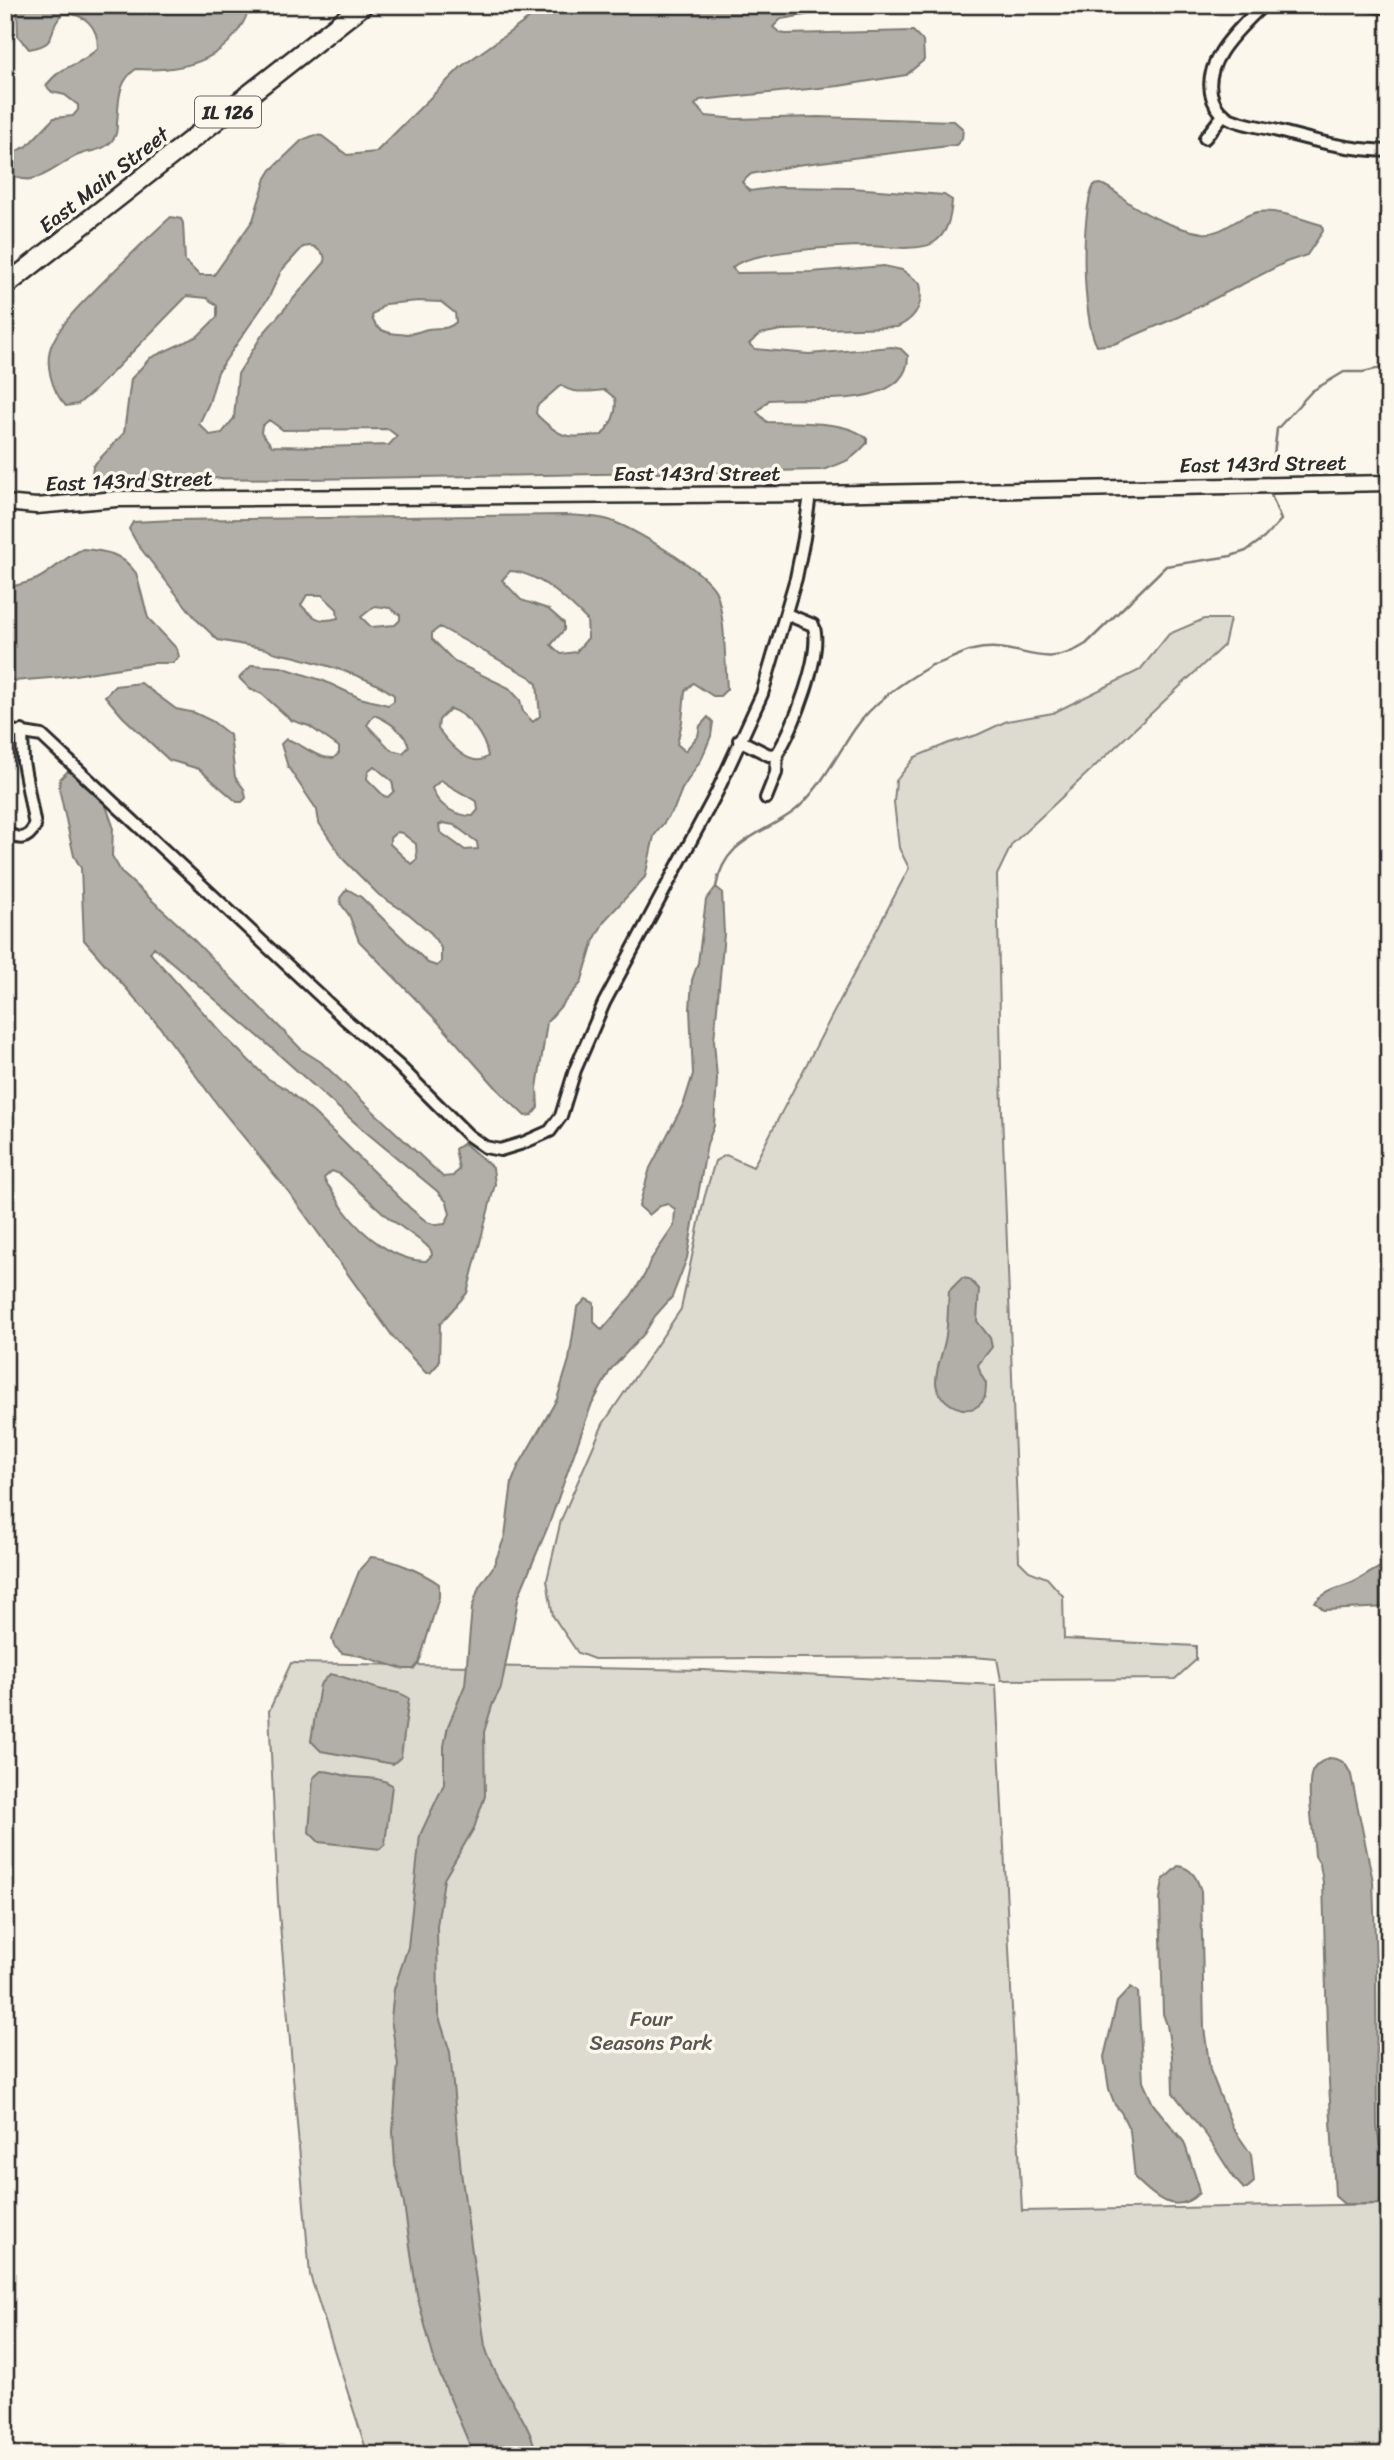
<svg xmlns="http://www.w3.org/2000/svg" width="1394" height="2460" font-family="Sriracha,sans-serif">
<rect width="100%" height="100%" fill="#fbf7ec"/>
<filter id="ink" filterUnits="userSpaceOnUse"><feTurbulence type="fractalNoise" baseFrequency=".0143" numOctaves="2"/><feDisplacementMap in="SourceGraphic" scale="14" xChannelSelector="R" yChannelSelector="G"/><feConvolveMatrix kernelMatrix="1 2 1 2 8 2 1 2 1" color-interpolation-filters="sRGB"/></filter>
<g filter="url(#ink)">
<path fill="#dddad0" stroke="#84827e" stroke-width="2" d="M1204,619h26l-6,26 -212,199 -15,31 5,237 17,449 10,10 18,7 16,18 1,43 132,7v14l-21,19 -174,1 -4,-21 -24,-2 -379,2 -16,-6 -25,-37 -6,-36 14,-60 42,-96 78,-115 23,-110 11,-38 11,-6 27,12 156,-299 -10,-20 -5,-46 2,-21 19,-24 34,-14 28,-8 30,-14 46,-8 87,-43 29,-36z
M291,1663l412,7 293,15 26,526 367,-7v251h-1021l-58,-180 -32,-374 -9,-190z"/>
<path fill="#b1afa7" stroke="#7b7a75" stroke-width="2" fill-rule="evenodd" d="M17,5h234c-19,54 -63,67 -115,64 -19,13 -17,33 -19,54 0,5 0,11 -3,15 -9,14 -25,12 -38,18 -23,11 -47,39 -71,12 2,-10 12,-19 21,-21l28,-29 19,-2 5,-6v-5l-13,-10 -13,-3 -6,-6c15,-22 34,-19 52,-38 0,-22 -13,-34 -34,-35 -20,18 -2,31 -35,36l-11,-13z
M548,5h377l-56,8h-52l-36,6 -8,8 7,6 6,1 127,-3 10,10 1,19 -18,15 -67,11 -139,14 -5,5 11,11 30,3 82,-2 136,4 9,8 -1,10 -6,6 -159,20 -46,9 -9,8 8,9 28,-4 74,1 92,7 8,5c-1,16 -4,34 -19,43 -13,8 -47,4 -64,3 -24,0 -124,5 -137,22l5,5 74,-1 73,-6 18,4 18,13c4,21 -3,35 -23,44l-115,3 -22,4 -11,10 6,5 54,5 83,-7 9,2 7,7c0,56 -102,40 -139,44l-12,12 10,10c26,1 82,-2 100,17v4c-17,19 -21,18 -44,27l-515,9 -137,-1 -43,2 -27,5 -9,-10 1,-9 31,-33 7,-54 19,-21 48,-22 19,-19v-11l-10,-8 -20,-2 -92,94 -17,14 -12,2c-14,-14 -23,-45 -13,-64 10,-21 27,-37 44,-54 24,-24 48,-48 74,-71l10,2 2,4 2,38 14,14h15l39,-55 13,-42 5,-8 31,-30 13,-5 7,1 25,19 29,-3 86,-86zM310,246l5,1 9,8 1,7 -63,73 -24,39 -4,44 -12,15 -12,2 -11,-11 10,-21 9,-31 9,-14 42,-61 12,-26 22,-24zM419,301l22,1 14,11 1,9c-9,10 -20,4 -32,8 -15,6 -49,8 -52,-14l13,-12zM561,385c11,10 30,6 44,5l10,8c3,15 -4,26 -13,37 -35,2 -38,6 -64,-19l-2,-3 1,-7zM269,420l14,10 105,-1 9,7 -8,9 -68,2 -49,-1 -11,-14 1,-6z
M1101,184c11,4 21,14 31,21 20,13 48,25 71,28 21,2 35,-18 55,-21 20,-3 45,8 64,13l1,6 -16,24 -21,7 -108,55 -64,27 -17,2c-15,-27 -17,-134 -3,-161z
M566,515c14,1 29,1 43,5 23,8 97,51 107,72 9,22 9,71 11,97l-7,7h-7l-20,-13 -8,8 -3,31 -5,22 8,7 13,-15 2,-10 8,-9 5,5 -2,14 -9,22 -20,31 -8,20 -20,27 -9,41 -40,43 -11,20 -13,43 -34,39 -10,66 1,20 -6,7 -7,1 -24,-23 -62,-70 -80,-82 -10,-26 -8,-11 -1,-6 7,-9 14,8 67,66 9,3 4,-4v-14l-10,-15 -21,-18 -31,-20 -35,-35 -25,-37 -2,-13 -29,-43 -7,-23 5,-5c18,5 29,20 48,19l5,-5v-6l-30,-21 -18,-6 -29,-26 -12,-5 -11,-11 13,-13 29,2 43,14 36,17 28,7 6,-4v-6c-23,-18 -71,-31 -102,-39 -9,-2 -17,-2 -26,-7l-48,-9 -21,-20 -24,-30 -35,-45 -9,-16 4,-7 41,-2zM510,571c30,2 57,29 77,49l1,18 -12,14 -15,2 -10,-9 13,-15v-7l-16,-14 -27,-9 -19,-20zM307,595h15l15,14 1,9c-18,5 -24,1 -37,-13zM375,606l15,2 10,7v5l-5,5 -24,2 -10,-10zM440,627l90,50 7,7 3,32 -7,6 -10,-10 -3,-12 -11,-12 -54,-26 -23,-23v-6zM450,709c19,5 35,29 38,47 -17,15 -40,-14 -50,-27l1,-9zM374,715c13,5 32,17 35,32l-6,6 -12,-3 -24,-25zM374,766l18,15 2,10 -6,6 -4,-1 -17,-17 1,-8zM441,780c12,9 24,14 36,22l1,8 -5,6c-17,0 -36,-10 -41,-28zM443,823l11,2 23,17 1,7 -13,1 -25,-18 -1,-7zM397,832l5,1 14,11 1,15 -6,5 -21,-20v-6z
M83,549c24,2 38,4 53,24l12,45 29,31 2,8 -6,6h-21l-90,14 -48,4 -9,-7v-84c10,-6 21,-6 32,-11 16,-8 29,-23 46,-30z
M141,683l35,26 19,4 17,8 18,14 5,42 9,12 2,9 -4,4h-5l-38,-33 -30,-9 -46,-43 -18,-21 10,-10z
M68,771l10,6 27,26 8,23 -1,30 10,17 57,52 123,125 19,12 122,115 10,-1 6,-7 -4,-20 9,-6 29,25 2,16 -28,109 -27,31 -1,39 -9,10h-4l-32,-35 -106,-147 -68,-83 -61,-82 -75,-86 -3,-72 -7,-12 -15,-68 1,-9zM154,947l112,96 95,85 76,63 10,11 3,12 -5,10 -9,1 -9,-3 -17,-14 -94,-93 -30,-26 -19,-11 -40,-39 -77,-86zM332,1171l8,3 49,44 36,26 6,6 1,5 -6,6c-31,0 -64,-26 -82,-51 -6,-9 -10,-18 -18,-27l-2,-5z
M716,887l6,5 2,42 -10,106 3,39 -3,47 -7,18 -20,114 -15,39 -17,19 -11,18 -33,35 -20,37 -42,118 -30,71 -18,93 -8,15 -9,29 1,64 -11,32 -30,51 -7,47 1,88 12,38 11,120 24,174c11,39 43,69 52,109h-63l-39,-92 -18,-68 -13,-91 -9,-39 -2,-33 5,-68 -7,-45 3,-30 14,-42 12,-112 24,-51v-38l4,-20 17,-41 7,-77 7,-21 14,-20 12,-31 7,-54 6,-15 39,-68 12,-39 8,-52 9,-9 8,4v19l8,8 29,-34 14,-22 5,-13 24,-35 1,-17 -7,-5 -8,2 -11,9 -10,-9 11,-38 34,-65 9,-29 -3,-65 2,-29 6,-17 8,-63z
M962,1278l7,1 10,10 -2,32 13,17 2,9 -14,18 3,10 5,8c0,5 0,12 -2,16 -13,23 -48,3 -48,-17 0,-16 8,-31 10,-47 2,-15 2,-30 3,-44z
M371,1557c19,1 53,16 68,27v13l-20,66 -5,6h-10l-43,-13 -19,-3 -8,-7 -2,-7 28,-70z
M1389,1563v44l-65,3 -9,-8c11,-12 24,-13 39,-20 12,-6 22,-14 35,-19z
M330,1674c19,3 35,12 53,16 11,2 17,2 26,8l-8,59 -8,7 -72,-13 -10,-10 9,-56z
M1329,1758c13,1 17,5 22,17l22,106 3,86 1,160 3,19 9,9v49h-45l-9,-8 -7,-133 -5,-181 -3,-18 -5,-8c-1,-19 -9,-69 -3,-84 3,-7 11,-12 17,-14z
M321,1771c9,0 13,2 22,4 16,5 35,0 49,10l-7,59 -5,5 -61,-7 -10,-10 4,-54z
M1178,1866c14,2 19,12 23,25l3,137 6,42 23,58 18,26 3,28 -7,6 -3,1 -10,-11 -27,-42 -34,-43 -1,-37 -5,-31 -4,-11 -3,-115 3,-19z
M1131,1987l7,5 5,90 10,22 31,38 12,36 3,15c-24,24 -46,3 -64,-15l-5,-47 -9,-19 -6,-7 -6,-16 -5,-32 13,-55z"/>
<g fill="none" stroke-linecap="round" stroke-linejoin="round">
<path stroke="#7b7a75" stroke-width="2.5" d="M1272,472l5,-43 35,-38 32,-19h19l26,-6
M716,887c8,-47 45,-52 77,-75 24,-18 44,-57 61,-82 19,-28 49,-48 78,-65 8,0 30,-13 41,-15 47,-11 66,24 113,-6l80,-78 65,-10 15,-5 18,-13 17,-18 -10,-25"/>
<defs>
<path id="minor" d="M1263,5c-23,23 -64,58 -50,95 3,8 9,15 18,19 14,6 32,8 47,12 36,10 72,19 111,20
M1370,5l19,3
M1205,138l19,-24
M5,730l37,6 304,284 52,45 70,70 17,12 15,3 23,-7 27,-12 11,-15 14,-46 29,-67 113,-211 45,-98 34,-116 8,-40 6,-44
M739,740l30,15 8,-1c16,-24 47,-103 36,-129l-27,-11
M766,798l10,-25 1,-19
M5,832c14,8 22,9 30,-6l-12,-64 -1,-31"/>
<path id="tertiary" d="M5,503l31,3 81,-7 695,-5 577,-11"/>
<path id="primary" d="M5,286l358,-281"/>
</defs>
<use href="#minor" stroke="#2b2b2b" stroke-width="16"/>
<use href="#tertiary" stroke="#2b2b2b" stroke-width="19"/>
<use href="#primary" stroke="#2b2b2b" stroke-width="23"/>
<use href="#minor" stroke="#fbf7ec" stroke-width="10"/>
<use href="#tertiary" stroke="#fbf7ec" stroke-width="14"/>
<use href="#primary" stroke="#fbf7ec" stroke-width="18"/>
</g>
</g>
<g text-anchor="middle" stroke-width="7" stroke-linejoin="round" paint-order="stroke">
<rect fill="#fbf7ec" stroke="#696865" stroke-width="2" x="195" y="96.5" width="66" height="31" rx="5"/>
<g font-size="19" font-weight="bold" fill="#2b2b2b">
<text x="228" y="119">IL 126</text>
</g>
<g font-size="21" fill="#2b2b2b" stroke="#fbf7ec">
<text transform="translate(104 180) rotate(-38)" y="7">East Main Street</text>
<text transform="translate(1263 464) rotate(-1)" y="7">East 143rd Street</text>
<text x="697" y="481">East 143rd Street</text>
<text transform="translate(129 481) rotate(-2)" y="7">East 143rd Street</text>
</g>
<g font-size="21" fill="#585754" stroke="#fbf7ec">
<text x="651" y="2026">Four<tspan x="651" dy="24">Seasons Park</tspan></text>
</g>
</g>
<rect width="1394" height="2460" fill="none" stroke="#fbf7ec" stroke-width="28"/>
<rect x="14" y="14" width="1366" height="2432" fill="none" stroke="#2b2b2b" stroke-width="2.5" filter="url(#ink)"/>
</svg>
